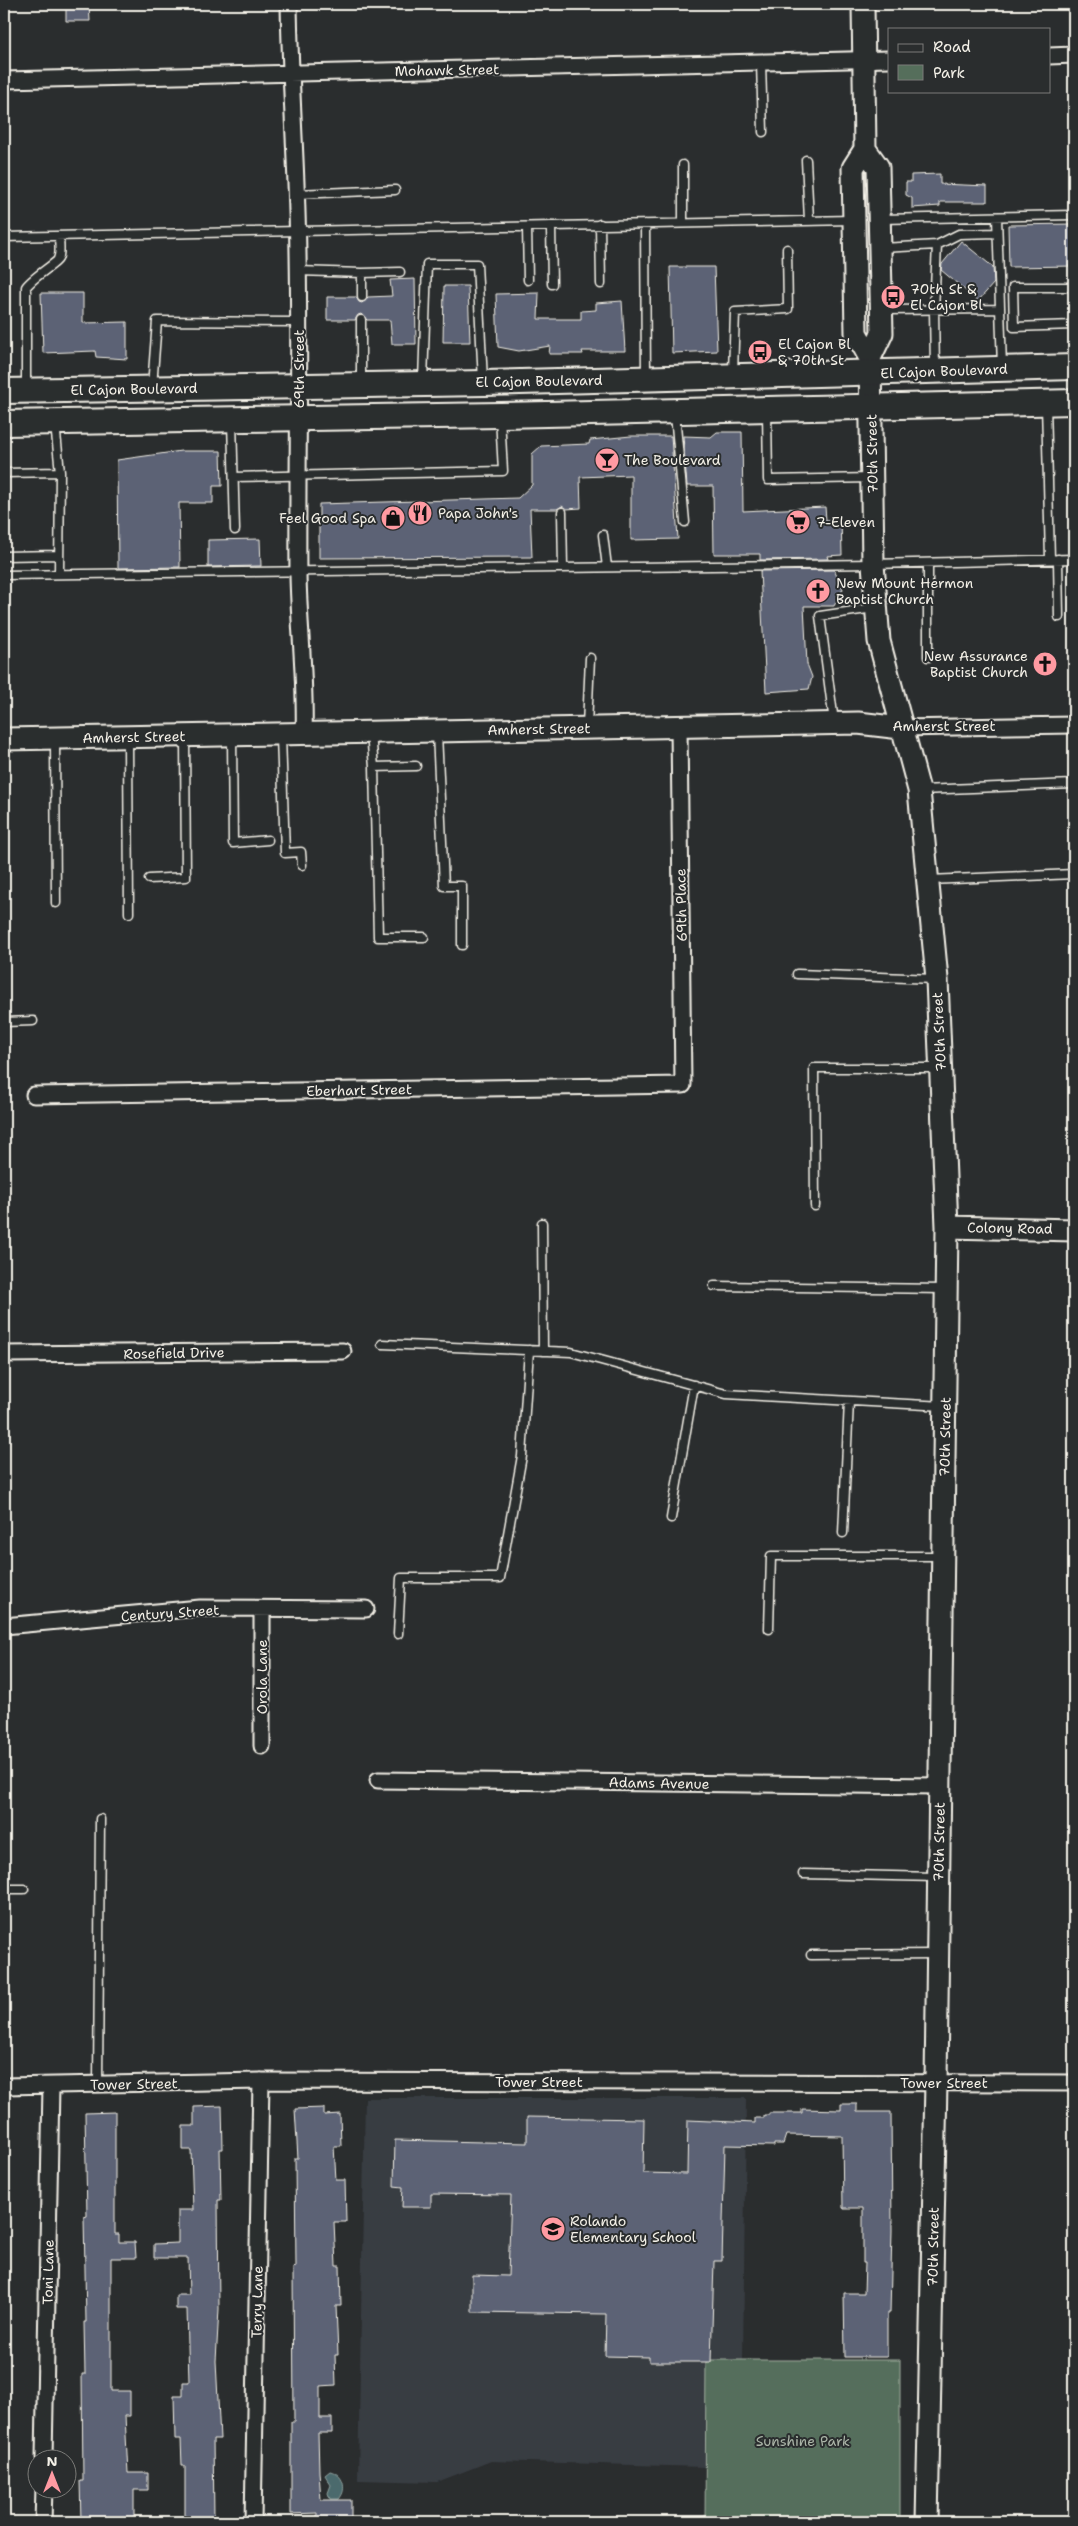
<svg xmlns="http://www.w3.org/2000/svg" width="1078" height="2526" font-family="'Shantell Sans',sans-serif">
<rect width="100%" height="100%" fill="#2a2d2e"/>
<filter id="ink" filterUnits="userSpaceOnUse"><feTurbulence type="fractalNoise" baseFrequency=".02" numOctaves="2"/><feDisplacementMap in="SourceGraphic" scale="10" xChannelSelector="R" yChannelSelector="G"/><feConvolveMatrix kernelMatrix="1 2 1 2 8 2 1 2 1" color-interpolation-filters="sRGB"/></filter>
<g filter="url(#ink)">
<path fill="#393d43" d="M365,2098h381l-3,262h-37l-1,107 -214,-6 -54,21 -79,-2z"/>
<path fill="#556e5b" stroke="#a4b0a2" d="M706,2360h194v162h-195z"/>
<path fill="#4c6b6d" stroke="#8fa19e" d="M330,2471c13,3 18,18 9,28h-9l-2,-6 3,-8 -6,-10z"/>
<path fill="#5b6274" stroke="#f4f1e8" d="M66,4h23l1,17h-24z
M940,174v10l47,2v16h-47v4l-28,2v-10l-6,-3v-13h5v-7z
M1074,224v42l-65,1 -1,-42z
M961,241l32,26 1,16 -16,18 -37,-31 1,-6z
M670,267h44l3,84 -45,2z
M415,279l1,65h-24l-2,-24h-23l-6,-6 -3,1 -3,5h-28v-23h29l3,5 3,1 6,-6 24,-1 -2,-16z
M444,286h24l2,56h-27z
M41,293h42v30l44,-1v37l-31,-2 -1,-6 -52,2z
M539,293l-1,26h43v-8l15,-1v-7l26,-2 3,50h-43l1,3h-34l1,-8 -31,5 -21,-4 -2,-53z
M717,432h25l1,79 82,-4 1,13h15l1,35 -15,1 1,3 -68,1v-6h-46l-1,-68h-26l-4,-50 28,1z
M631,436h40l7,103 -47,1v-65l-51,2 1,31 -15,1 -4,-3 -5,3h-27l2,48 -213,1v-54l199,-6 14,-13v-31l9,-8 48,-2 1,-4z
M181,451h40l1,35h-9v17h-34l1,64 -62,1 -1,-108z
M260,539l1,27 -53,1v-27z
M834,570l9,19 -9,17h-30l3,58 5,13 -3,12 -43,3 -6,-121z
M841,2104h16v8h34l1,118 -2,83h-3v44h-42l-1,-64h20l1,-30h-2v-55h-20l-1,-72 -56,-1 -3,9h-9v2l-49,-1 -3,116h-8l-3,101h-62v-5l-44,-1 1,-42 -134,-2v-37l36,1 3,-81 -80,-1v13h-29l1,-20 -9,-1 1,-46 132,3v-26l117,2 -1,54 44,1 1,-54 67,3v-5h9v-3h5v-2h33v-4l39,1z
M222,2106l1,43h-3l1,51h-3l1,109 -3,52 4,78h-7l1,79h-29v-52h-3l-1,-27h-6l-1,-43h9v-14h6l-2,-73h-11v-14h13l-1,-37h-34v-14l24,-1v-33h15l-2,-60h-8v-24h11v-19z
M324,2108v7l16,-1 1,32h-7l2,34h9l1,42h-12l2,44h4l1,40h-5l2,49h-3l1,30 -16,1v32h12v15h-14l1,39 2,28h30v19l-34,1v-7l-26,1v-92h3l-1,-154 3,-1 -1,-109h3l-3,-49z
M115,2112v122h4v8h16l1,16h-25v133h19v25h-5l3,57h20v17h-14v30l-53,1 -1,-40h3l-1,-107h3l-1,-52h2l-2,-105 3,-1 -2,-103z"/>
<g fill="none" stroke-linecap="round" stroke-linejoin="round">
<defs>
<path id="lane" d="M761,62l2,70
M806,160l3,60
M683,165v58
M296,194l99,-4
M997,217l5,150
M881,219l193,-4
M600,224l1,60
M645,224l1,153
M551,226l1,58
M527,227l1,53
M4,237l848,-17
M937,245l22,-11 38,-1
M882,248l55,-3 -3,65 1,59
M298,271l64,2v24
M362,273l38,-1
M1074,287h-61l1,40 60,-2
M884,310l116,-1
M733,373l2,-61 53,-3 -1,-60
M423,381l4,-117h50l6,117
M361,383v-63
M152,387l5,-66 142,1
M26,389v-102c7,-10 31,-24 32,-28 3,-6 1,-16 1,-23
M1046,404l4,155
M767,410l1,70 104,-2
M675,415l10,107
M232,421l3,109
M55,424l5,48
M4,473l56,-1 -1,102
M234,477l269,-6 -3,-54
M562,512l1,56
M603,535l4,32
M4,556l55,-1
M1058,559l1,58
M4,575l869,-11 201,-5
M928,657v-94
M834,722l-14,-106 54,-8
M587,726l3,-68
M437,733l7,153h18v59
M371,734l3,33 4,170h46
M281,736l4,117 16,-1 1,13
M232,737l1,106 35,-3
M128,739l1,174
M55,740l1,163
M374,767l42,-1
M921,790l153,-6
M149,879l37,-2 -1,-139
M929,880l145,-6
M797,974l138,5
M4,1022l29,-1
M815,1206l-1,-138h125
M542,1223l1,128
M714,1286l230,3
M382,1344l189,8 155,42 218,12
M671,1518l23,-133
M843,1533l6,-132
M769,1629l2,-73h170
M398,1634l3,-56h99l22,-122 7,-106
M803,1874l133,3
M4,1889h20
M811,1955l125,-1
M98,2085l2,-266"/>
<path id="street" d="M289,4c1,69 6,138 8,208 4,121 0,242 1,363 1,53 8,106 6,159
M1049,56l25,-1
M4,80l885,-21
M901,728l173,-3
M34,1095l649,-10 -4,-359
M4,1354l339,-3
M262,1609v137
M4,1626l196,-18 166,1
M378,1780l561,6
M4,2086l257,-5 813,2
M44,2458l7,-372
M43,2522l1,-34
M253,2522l8,-441"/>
<path id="secondary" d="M863,4l2,145 13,18 4,166 -12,25 3,206 6,77 40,149 18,189 10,248 -11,856 -9,439
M865,149l-12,19 3,165 14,25
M4,739l854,-16 43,5
M947,1227l127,3"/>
<path id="primary" d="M4,391l480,-8 590,-16
M4,423l496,-8 574,-13"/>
</defs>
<use href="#lane" stroke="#f4f1e8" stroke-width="11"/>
<use href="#street" stroke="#f4f1e8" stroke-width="19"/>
<use href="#secondary" stroke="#f4f1e8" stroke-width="25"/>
<use href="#primary" stroke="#f4f1e8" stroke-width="28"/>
<use href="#lane" stroke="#2a2d2e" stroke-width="8"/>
<use href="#street" stroke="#2a2d2e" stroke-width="15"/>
<use href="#secondary" stroke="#2a2d2e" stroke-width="21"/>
<use href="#primary" stroke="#2a2d2e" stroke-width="24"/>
</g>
</g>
<defs>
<symbol id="bus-disc" viewBox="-11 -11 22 22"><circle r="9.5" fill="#ff9aa2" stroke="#2a2d2e"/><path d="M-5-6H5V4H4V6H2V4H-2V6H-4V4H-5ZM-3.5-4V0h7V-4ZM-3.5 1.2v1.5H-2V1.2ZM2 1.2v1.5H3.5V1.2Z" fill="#111"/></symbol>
<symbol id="bar-disc" viewBox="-11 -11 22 22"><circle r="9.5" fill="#ff9aa2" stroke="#2a2d2e"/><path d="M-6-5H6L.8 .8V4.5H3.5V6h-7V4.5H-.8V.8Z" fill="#111"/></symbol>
<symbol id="restaurant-disc" viewBox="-11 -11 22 22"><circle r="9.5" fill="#ff9aa2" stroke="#2a2d2e"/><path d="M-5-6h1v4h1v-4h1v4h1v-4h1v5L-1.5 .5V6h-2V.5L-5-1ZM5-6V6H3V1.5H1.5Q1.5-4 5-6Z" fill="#111"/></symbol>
<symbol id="shop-disc" viewBox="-11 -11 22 22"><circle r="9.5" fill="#ff9aa2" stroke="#2a2d2e"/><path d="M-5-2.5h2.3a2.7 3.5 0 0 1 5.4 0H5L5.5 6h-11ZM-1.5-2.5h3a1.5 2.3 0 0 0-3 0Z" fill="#111"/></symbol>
<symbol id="supermarket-disc" viewBox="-11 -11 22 22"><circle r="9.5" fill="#ff9aa2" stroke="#2a2d2e"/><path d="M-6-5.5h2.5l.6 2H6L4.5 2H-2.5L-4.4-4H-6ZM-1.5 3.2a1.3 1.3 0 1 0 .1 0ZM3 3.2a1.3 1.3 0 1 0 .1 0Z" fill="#111"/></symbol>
<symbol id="church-disc" viewBox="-11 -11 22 22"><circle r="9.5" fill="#ff9aa2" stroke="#2a2d2e"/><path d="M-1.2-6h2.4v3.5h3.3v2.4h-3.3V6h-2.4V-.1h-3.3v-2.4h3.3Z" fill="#111"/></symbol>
<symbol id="school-disc" viewBox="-11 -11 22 22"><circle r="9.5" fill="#ff9aa2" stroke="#2a2d2e"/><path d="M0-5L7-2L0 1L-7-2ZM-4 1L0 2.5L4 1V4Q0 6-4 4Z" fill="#111"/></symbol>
</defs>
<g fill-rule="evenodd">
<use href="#bus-disc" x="879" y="283" width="28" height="28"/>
<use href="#bus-disc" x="746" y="338" width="28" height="28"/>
<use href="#bar-disc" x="593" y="446" width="28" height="28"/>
<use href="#restaurant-disc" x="406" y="499" width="28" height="28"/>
<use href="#shop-disc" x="379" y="504" width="28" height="28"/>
<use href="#supermarket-disc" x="784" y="508" width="28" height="28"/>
<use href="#church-disc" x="804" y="577" width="28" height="28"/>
<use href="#church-disc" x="1031" y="650" width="28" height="28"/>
<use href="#school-disc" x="539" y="2215" width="28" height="28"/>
</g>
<g text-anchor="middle" stroke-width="4" stroke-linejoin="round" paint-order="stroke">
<g font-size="14" fill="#f4f1e8" stroke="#2a2d2e">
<text transform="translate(447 70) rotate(-1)" y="5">Mohawk Street</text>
<text transform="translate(299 369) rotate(-90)" y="5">69th Street</text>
<text transform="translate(944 371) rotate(-2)" y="5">El Cajon Boulevard</text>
<text transform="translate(539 381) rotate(-1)" y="5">El Cajon Boulevard</text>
<text transform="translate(134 389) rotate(-1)" y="5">El Cajon Boulevard</text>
<text transform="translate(872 454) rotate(-91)" y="5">70th Street</text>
<text x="944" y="731">Amherst Street</text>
<text transform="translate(539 729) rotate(-1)" y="5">Amherst Street</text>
<text transform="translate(134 737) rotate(-1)" y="5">Amherst Street</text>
<text transform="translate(681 905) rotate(-91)" y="5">69th Place</text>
<text transform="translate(939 1032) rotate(-93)" y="5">70th Street</text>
<text transform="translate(359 1090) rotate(-1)" y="5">Eberhart Street</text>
<text transform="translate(1010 1228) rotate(1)" y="5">Colony Road</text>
<text transform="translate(174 1353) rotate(-1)" y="5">Rosefield Drive</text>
<text transform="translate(945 1437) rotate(-89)" y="5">70th Street</text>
<text transform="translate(170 1613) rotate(-4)" y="5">Century Street</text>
<text transform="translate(262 1677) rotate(-90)" y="5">Orola Lane</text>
<text transform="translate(659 1783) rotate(1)" y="5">Adams Avenue</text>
<text transform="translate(939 1842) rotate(-89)" y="5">70th Street</text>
<text x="539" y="2087">Tower Street</text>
<text x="944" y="2088">Tower Street</text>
<text transform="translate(134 2084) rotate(-1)" y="5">Tower Street</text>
<text transform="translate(933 2247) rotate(-89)" y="5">70th Street</text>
<text transform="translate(48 2272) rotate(-89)" y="5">Toni Lane</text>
<text transform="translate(257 2302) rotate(-89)" y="5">Terry Lane</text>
</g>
<g font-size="14" fill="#f4f1e8" stroke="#2a2d2e" text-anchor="start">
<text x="910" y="294">70th St &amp;<tspan x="910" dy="16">El Cajon Bl</tspan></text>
<text x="778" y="349">El Cajon Bl<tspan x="778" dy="16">&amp; 70th St</tspan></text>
<text x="624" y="465">The Boulevard</text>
<text x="438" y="518">Papa John's</text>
<text x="376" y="523" text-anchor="end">Feel Good Spa</text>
<text x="816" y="527">7-Eleven</text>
<text x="836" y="588">New Mount Hermon<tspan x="836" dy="16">Baptist Church</tspan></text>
<text x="1028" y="661" text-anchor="end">New Assurance<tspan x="1028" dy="16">Baptist Church</tspan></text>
<text x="570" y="2226">Rolando<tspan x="570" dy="16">Elementary School</tspan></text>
</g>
<g font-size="14" fill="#acb6a9" stroke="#2a2d2e">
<text x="803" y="2446">Sunshine Park</text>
</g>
</g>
<rect width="1078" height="2526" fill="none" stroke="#2a2d2e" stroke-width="20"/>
<rect x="10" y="10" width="1058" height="2506" fill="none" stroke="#f4f1e8" stroke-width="2" filter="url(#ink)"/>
<rect x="888" y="28" width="162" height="65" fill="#2a2d2e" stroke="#7b7b78"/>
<rect x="898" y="44" width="25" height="8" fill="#2a2d2e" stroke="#7b7b78"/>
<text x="933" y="52" font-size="15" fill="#f4f1e8">Road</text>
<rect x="898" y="65" width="25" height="15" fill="#556e5b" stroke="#7b7b78"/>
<text x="933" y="78" font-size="15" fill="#f4f1e8">Park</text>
<g transform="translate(52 2474)"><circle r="24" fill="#2a2d2e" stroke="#7b7b78"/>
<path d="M0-4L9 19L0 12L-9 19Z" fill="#ff9aa2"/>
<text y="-8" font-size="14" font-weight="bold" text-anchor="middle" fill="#f4f1e8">N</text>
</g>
</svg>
